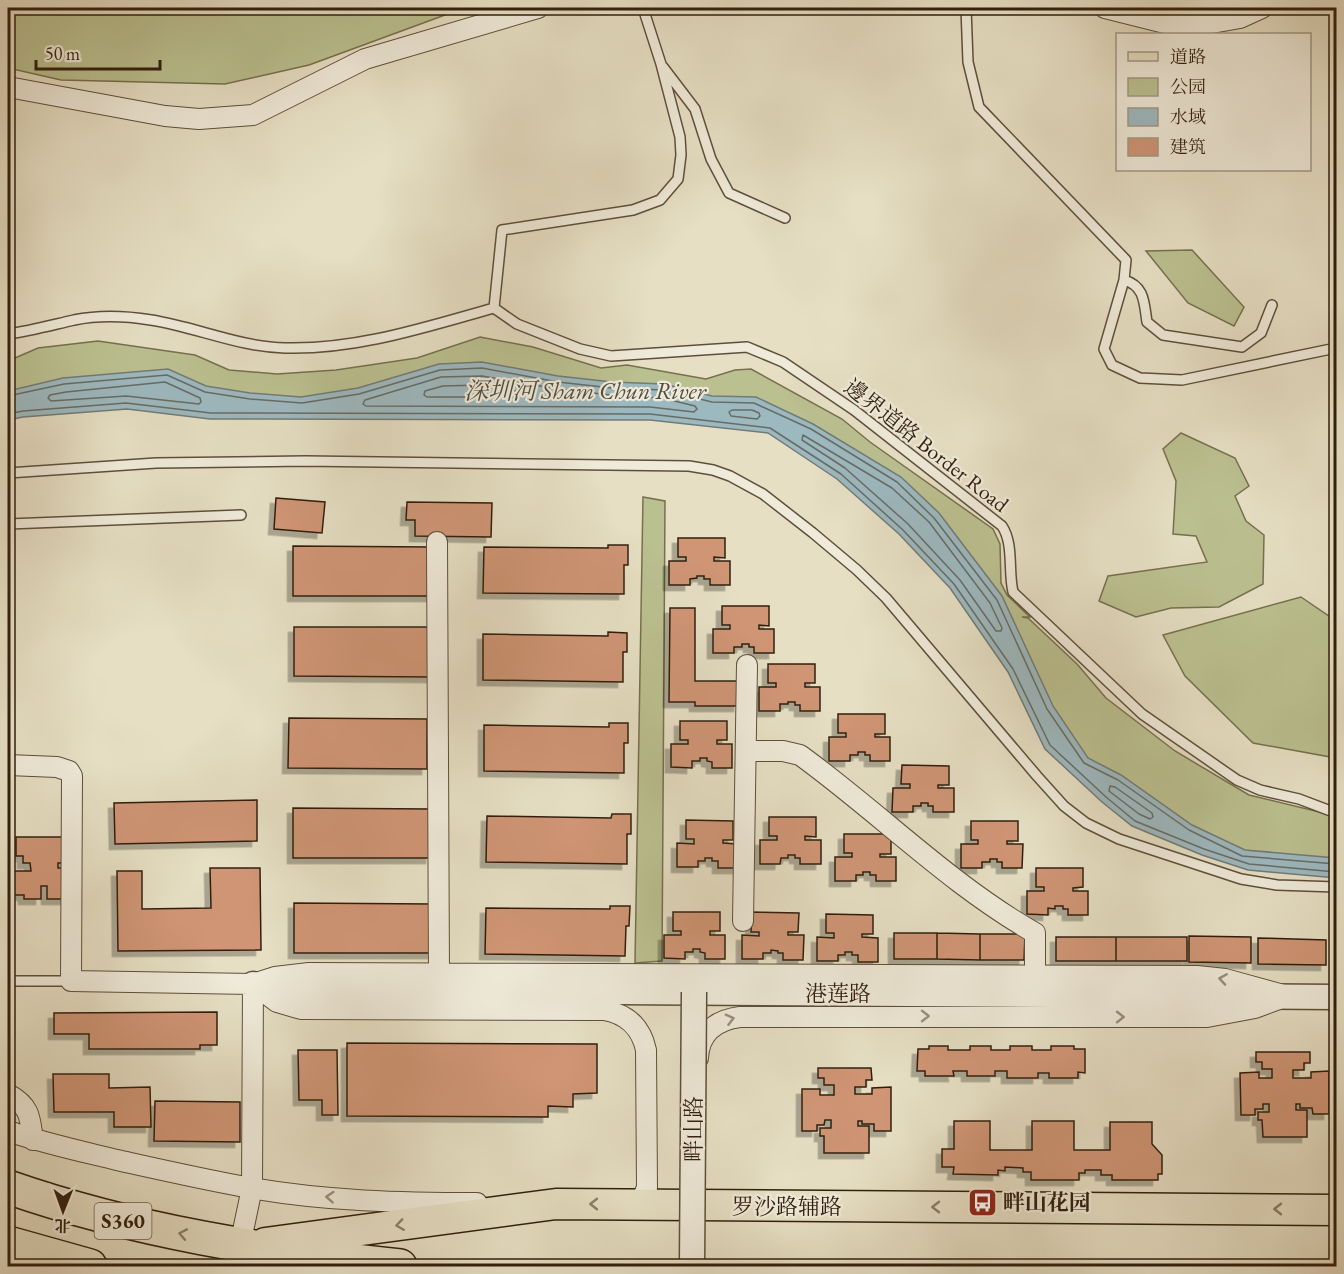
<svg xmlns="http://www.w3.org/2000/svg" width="1344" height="1274" font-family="'EB Garamond','Noto Serif SC',serif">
<defs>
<filter id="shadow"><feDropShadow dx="-5.5" dy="5.5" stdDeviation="0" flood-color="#0004"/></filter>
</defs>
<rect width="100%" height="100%" fill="#e6dfc4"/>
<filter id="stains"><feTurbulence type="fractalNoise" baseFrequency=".00333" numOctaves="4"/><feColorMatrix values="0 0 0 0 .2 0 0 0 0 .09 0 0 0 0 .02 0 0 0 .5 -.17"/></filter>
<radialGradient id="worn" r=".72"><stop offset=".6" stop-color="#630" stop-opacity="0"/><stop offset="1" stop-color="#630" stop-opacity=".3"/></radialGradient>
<path fill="#bbc090" stroke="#76704e" stroke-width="1.5" d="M8,8h456l-155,57 -84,19 -164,-4 -53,-12z
M1192,250l52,57 -10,19 -46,-23 -42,-52z
M480,337l53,10 68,21 26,-3 79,14 29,-9 16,-1 91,50 28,23 123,87 7,15 1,39 6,12 23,22h-8l6,1 49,46 29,34 69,53 74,44 87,21v52l-117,-20 -123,-69 -103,-165 -192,-183 -88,-23 -705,1v-48l30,-13 60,-7 97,14 34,15 48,4 59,-4 81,-12z
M1181,433l54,25 14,28 -14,10 11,25 18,14 -1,49 -44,23 -48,1 -35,9 -37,-16 9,-25 99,-14 -11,-26 -23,-2 3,-53 -13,-32z
M643,497l22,4 -3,460 -27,2z
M1301,597l35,24v137l-83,-15 -68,-67 -22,-41z"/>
<path fill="#9db9c0" stroke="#727b78" stroke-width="1.5" d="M482,362l76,14 54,6 52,2 48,12 44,1 57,27 88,53 38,36 63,83 51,110 35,52 33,17 71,50 53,25 91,8v20l-88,-8 -46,-15 -70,-29 -30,-24 -57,-53 -37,-77 -58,-84 -51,-54 -62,-55 -69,-46 -118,-13 -440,-1 -83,-10 -104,8 -15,3v-29l55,-13 105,-9 38,17 44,7 51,4 57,-9 81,-24z"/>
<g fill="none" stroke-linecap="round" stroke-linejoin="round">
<path stroke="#676c66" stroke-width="1.5" d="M482,376l75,13 54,6 51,3 33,8 2,3 -3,3 -44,-5 -284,-1 -3,-2 2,-4 76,-23z
M165,382l35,16 1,4 -2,2 -73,-8 -75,5 -3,-3 2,-3 16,-3z
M481,385l36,6 2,4 -3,2h-89l-3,-2 1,-4 18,-5z
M8,396l56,-12 103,-9 38,17 45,7 52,4 57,-9 81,-24 42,-2 76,14 54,6 51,2 49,12 42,1 57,26 86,53 37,36 63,82 50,109 37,54 34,17 71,50 53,26 94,8
M732,410h20l7,3 1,3 -3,3 -26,-3 -2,-4z
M8,414l15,-3 103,-8 85,10 439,1 120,14 71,46 62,56 51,54 59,85 37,76 56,52 29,24 69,28 45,15 87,8
M803,435l89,53 37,34 61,81 12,25 -1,3h-5l-36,-51 -52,-56 -63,-56 -43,-28z
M1110,786l5,1 37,26 1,4 -3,2 -11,-5 -30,-23z"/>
</g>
<path fill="#cf9575" stroke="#311f0d" stroke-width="1.5" filter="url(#shadow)" d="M276,498l49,4 -3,31 -48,-4z
M407,502l85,1 -1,34 -76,-1v-16h-9z
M678,538h47v20l-11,-1v4h16v24h-20v-6h-6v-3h-7v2l-7,1v6h-21v-24h17v-4h-8z
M608,545h20v20h-4v29l-141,-1 1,-46 124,1z
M293,546l139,1v49h-139z
M722,606h47v20l-10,-1v4h15v24h-20v-6h-5v-3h-7v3h-8v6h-21v-24h17v-4h-8z
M670,608h25v73h44v25h-44v-4h-26z
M294,627h138v50l-138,-1z
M608,632l19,1v19h-4v30l-140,-2v-46l125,2z
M768,664h47v19h-10v4h15v24h-20v-6h-5v-3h-7v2h-8v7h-21v-24h17v-4h-8z
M838,714h47v20h-10v3h15v24h-20v-6h-5v-3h-7v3h-8v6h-21v-24h17v-4h-8z
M289,718l138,1v50l-139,-1z
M680,721h47v19h-10v4h15v24h-20v-6l-5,-1v-3h-7v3h-8v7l-21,-1v-23h17v-4h-8z
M609,723h19v20h-4v30l-140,-2v-46l125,2z
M902,765l47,1v19h-11v3h16v24h-21v-6h-5v-3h-7v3h-8v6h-21l1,-24h17v-4h-9z
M257,800v41l-142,3 -1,-41z
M293,808l138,1v49h-138z
M612,814h19v20h-4v30l-141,-2 1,-46 124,2z
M769,817h47v20l-11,-1v4h16v24h-21v-6h-5v-3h-7v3h-7l-1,6h-20v-24h17v-4h-8z
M686,820l47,1v19h-10v3l15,1v24h-20v-7h-6v-3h-7v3h-7v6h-21v-24l17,1v-5h-8z
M971,821h47v20h-11v3h16l-1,24h-20v-6h-5v-3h-7v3h-8v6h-21v-24h17v-4h-7z
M844,834h47v20h-11v3h16v24h-20v-6h-6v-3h-7v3h-7v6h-21v-24h17v-4h-8z
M16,837h56l-6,26h-8v5h15v31h-26v-13h-6v13h-17v-4h-16v-24h23l-1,-8h-7v-7h-7z
M210,868h50l1,82 -143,1 -1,-80h25v38l69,-1z
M1036,868h47v19l-10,1v3h15v24h-20v-6h-5v-3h-8v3l-7,-1v7l-21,-1v-23h17v-4h-8z
M294,903l139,1v49h-139z
M610,906h20l-1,20h-3l-1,30 -140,-2 1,-46 124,1z
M673,912h47v19h-10v4h15v24h-20v-6l-5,-1v-3h-7v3h-8v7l-21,-1v-23h17v-4h-8z
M752,912l47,1 -1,19h-10v3h16l-1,25h-20v-7h-5v-2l-7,-1v3h-8v6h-21v-24l17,1v-4h-8z
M826,914l47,1v19h-11v3l16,1v24h-20v-7h-6v-3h-7v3h-7v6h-21v-24l17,1v-5h-8z
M894,933h43v26h-43z
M937,933l43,1v26l-43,-1z
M980,934h45l-1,26h-44z
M1189,936l62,1v26l-62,-1z
M1056,937h60v24h-60z
M1116,937h71v24h-71z
M1258,938l68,2v25l-68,-1z
M217,1012v33h-17v4h-111v-15h-35v-21z
M347,1043l250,1v49l-24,1v13l-25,-1v11l-201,-1z
M929,1046h19v4h22v-4h21v4h19v-4h22v4h19v-4h23v3h11v24l-7,-1v6h-29v-5h-11v5h-31v-7h-12v5h-28v-5h-14l1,5h-29v-5h-8l1,-22h11z
M298,1050h39l1,65h-16v-15h-23z
M1256,1052h54v11h-6v7h-11v8h18v-6l18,-1v43h-16l-1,-6h-12v-4h-4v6h11v27h-44l-1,-17h-4v-8h11v-8h-6v5h-8v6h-14l-1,-42 19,-1v6h13v-9h-10v-7h-6z
M818,1068h53l1,12h-6v7h-11v7h17v-6l19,-1v44h-17v-7h-12v-3h-4v5h11v27h-45v-17h-4v-8h11v-8h-6l-1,5h-7v6h-15v-42h18v6h14v-10h-10v-7h-6z
M53,1074h56v14l41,-1 1,40h-37v-15h-60z
M155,1101l85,1v40l-86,-1z
M954,1121h36v29h42v-29h42v29h36v-28h42v22l10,11v19h-4v6h-46v-5h-11v-5h-16v3h-6v7h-48v-8h-8v-4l-18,-1v4l-7,-1v5l-45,-1 1,-7h-12v-18h12z"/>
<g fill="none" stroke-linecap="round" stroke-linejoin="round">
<defs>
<path id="service" d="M966,8l2,54 11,45 147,153 -2,20 -20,69 8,16 28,13 42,2 154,-32
M663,67l32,42 16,50 18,34 56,25
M1124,280c21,6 20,23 23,42l16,13 79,12 19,-14 11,-28
M494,308l8,-78 131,-20 27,-10 18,-21 3,-24 -1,-18 -19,-73 -18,-56
M8,334c22,-3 44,-9 66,-14 25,-5 52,-4 77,0 45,7 88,27 134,28 72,2 141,-21 209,-40l23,16 63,25 31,7 136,-9 36,15 71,48 148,116c12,18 6,45 11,66l129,122 95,66 23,10 39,9 37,14
M8,473l148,-10 149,-2 384,5 24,4 17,6 33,18 50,39 44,37 29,28 151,178 27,30 22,17 33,16 122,40 36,6 59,2
M8,524l233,-9
M8,981h63"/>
<path id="minor" d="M1105,8l60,15h47l28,-5 22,-10
M8,87l157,29 34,3 54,-4 112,-56 173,-51
M437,542l2,431
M747,751h36l17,4c80,58 149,129 235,178v43
M8,765l49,2 12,4 3,5 -1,205 182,3 -1,204 -12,57
M743,921l4,-256
M8,1094c22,12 22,23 25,46
M8,1131c35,12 72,20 109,29 45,10 89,20 134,28 74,13 151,15 226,15
M639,1205l8,-17 -1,-138c-5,-23 -19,-36 -42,-40l-303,-1 -24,-7 -24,-18 22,-7 34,-4 888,3 28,3 62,17 -32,12 -48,9h-467c-24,3 -41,16 -42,41"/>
<path id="tertiary" d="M253,984l36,6h50l997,7"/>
<path id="primary" d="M265,1243l291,-39 780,6"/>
<path id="trunk" d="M8,1187c126,44 259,65 392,79
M8,1243l82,23"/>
</defs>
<use href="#service" stroke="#5e4f3b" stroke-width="12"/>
<use href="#minor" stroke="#5e4f3b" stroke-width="22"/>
<use href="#tertiary" stroke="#5e4f3b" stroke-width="27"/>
<use href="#primary" stroke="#311f0d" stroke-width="33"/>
<use href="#trunk" stroke="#311f0d" stroke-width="36"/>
<use href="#service" stroke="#efead9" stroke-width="9"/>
<use href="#minor" stroke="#efead9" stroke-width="20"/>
<use href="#tertiary" stroke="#efead9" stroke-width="24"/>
<use href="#primary" stroke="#e6dfc4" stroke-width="30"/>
<use href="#trunk" stroke="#e6dfc4" stroke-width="33"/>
<defs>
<path id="tertiary-bridge" d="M692,1266l2,-274"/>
</defs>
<use href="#tertiary-bridge" stroke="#5e4f3b" stroke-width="27" stroke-linecap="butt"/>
<use href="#tertiary-bridge" stroke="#efead9" stroke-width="24"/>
</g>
<defs><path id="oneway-chevron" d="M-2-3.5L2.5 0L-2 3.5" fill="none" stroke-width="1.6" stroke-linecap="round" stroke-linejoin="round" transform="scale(1.5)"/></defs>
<g stroke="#9a8f7d">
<use href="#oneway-chevron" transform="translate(1223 979) rotate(-171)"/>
<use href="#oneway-chevron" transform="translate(925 1016)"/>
<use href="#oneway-chevron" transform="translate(1120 1017)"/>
<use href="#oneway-chevron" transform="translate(730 1019) rotate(-15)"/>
<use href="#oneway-chevron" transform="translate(330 1197) rotate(-176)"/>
</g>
<g stroke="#8c7f68">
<use href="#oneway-chevron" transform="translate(594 1204) rotate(-180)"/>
<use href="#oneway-chevron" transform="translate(936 1207) rotate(-180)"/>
<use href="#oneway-chevron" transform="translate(1278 1209) rotate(-180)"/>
<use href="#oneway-chevron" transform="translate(400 1225) rotate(172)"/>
<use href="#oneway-chevron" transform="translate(183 1234) rotate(-169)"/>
</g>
<defs>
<symbol id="bus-square" viewBox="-11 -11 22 22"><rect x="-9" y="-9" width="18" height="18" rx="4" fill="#8f2418" stroke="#efead9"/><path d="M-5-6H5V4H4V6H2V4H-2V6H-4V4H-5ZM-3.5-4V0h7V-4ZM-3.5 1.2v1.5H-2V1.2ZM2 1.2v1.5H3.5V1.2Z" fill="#fff"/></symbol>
</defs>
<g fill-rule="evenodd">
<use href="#bus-square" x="966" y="1186" width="33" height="33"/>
</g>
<g text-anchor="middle" stroke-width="4.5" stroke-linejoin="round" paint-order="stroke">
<rect fill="#efead9" stroke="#6a5c4a" stroke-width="1.5" x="94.5" y="1203" width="57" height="36" rx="4.5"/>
<g font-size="21" font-weight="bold" fill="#311f0d">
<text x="123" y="1228">S360</text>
</g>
<g font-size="22" fill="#311f0d" stroke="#efead9">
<text transform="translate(927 445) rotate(38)" y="8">邊界道路 Border Road</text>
<text x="838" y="1001">港莲路</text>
<text transform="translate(693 1129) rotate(-90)" y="8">畔山路</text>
<text x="787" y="1214">罗沙路辅路</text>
</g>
<g font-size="22" font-weight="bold" fill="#311f0d" stroke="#efead9" text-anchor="start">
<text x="1003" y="1210">畔山花园</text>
</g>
<g font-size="24" font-style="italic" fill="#514d43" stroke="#efead9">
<text x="585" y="399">深圳河 Sham Chun River</text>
</g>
</g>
<rect width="1344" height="1274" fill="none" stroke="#e6dfc4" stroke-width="30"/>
<rect x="9" y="9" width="1326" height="1256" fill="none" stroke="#311f0d" stroke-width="3"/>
<rect x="15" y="15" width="1314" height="1244" fill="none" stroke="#311f0d" stroke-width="1.5"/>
<rect x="1116" y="33" width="195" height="138" fill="#efead9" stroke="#a39987" stroke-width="1.5"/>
<rect x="1128" y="52" width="30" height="9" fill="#e6dfc4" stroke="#a39987" stroke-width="1.5"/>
<text x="1170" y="63" font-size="18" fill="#311f0d">道路</text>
<rect x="1128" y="78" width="30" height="18" fill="#bbc090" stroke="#a39987" stroke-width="1.5"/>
<text x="1170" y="93" font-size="18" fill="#311f0d">公园</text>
<rect x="1128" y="108" width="30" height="18" fill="#9db9c0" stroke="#a39987" stroke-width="1.5"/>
<text x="1170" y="123" font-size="18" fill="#311f0d">水域</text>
<rect x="1128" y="138" width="30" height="18" fill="#cf9575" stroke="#a39987" stroke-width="1.5"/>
<text x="1170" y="153" font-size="18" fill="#311f0d">建筑</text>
<g transform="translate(63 1211) rotate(181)" stroke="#efead9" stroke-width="4.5" paint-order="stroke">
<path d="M0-4.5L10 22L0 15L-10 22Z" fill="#311f0d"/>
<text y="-9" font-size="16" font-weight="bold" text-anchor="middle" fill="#311f0d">北</text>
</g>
<path d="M36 60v9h124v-9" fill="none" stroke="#311f0d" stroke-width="3"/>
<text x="45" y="60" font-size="18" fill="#311f0d" stroke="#efead9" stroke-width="4.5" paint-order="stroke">50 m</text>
<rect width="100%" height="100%" filter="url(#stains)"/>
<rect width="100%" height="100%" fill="url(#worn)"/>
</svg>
